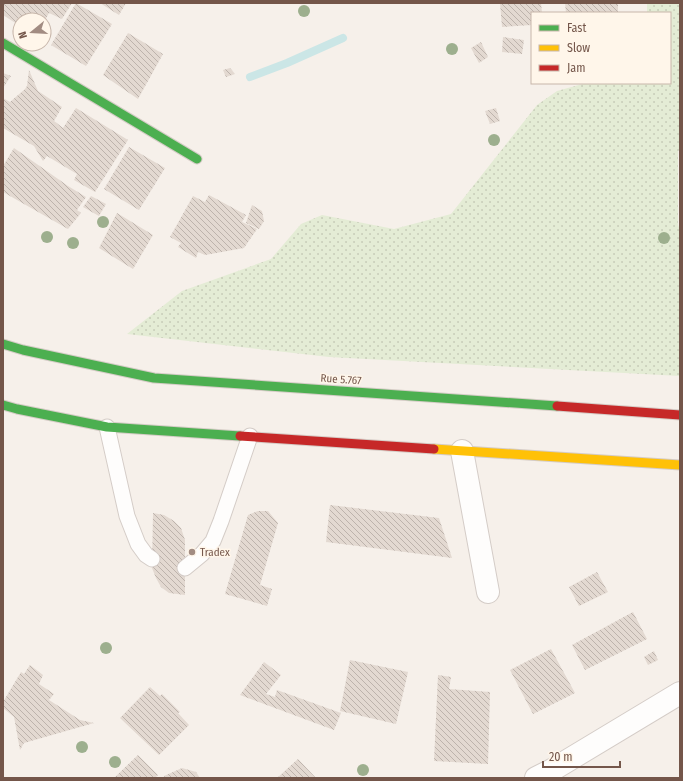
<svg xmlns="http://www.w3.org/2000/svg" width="683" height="781" font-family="'Fira Sans Condensed',sans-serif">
<defs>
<pattern id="grass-dots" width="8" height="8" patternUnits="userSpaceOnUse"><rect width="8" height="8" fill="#e4ecd5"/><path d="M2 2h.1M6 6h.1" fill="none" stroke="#c7ccb8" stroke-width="1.8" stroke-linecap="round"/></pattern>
<pattern id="building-back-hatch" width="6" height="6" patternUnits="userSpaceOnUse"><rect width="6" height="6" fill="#e3d9d1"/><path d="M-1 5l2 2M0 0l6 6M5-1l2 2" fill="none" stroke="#bdb3ac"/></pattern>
</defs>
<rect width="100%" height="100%" fill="#f6f0ea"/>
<path fill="url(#grass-dots)" d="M647,3h33v147l-2,1v74l2,5v146l-351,-19 -202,-23 55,-43 89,-32 30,-35 21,-9 72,14 57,-15 86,-109 20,-14 29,-8h84v-70h-23z"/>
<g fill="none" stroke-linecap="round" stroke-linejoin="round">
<path stroke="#cbe6e6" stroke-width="8" d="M250,77l37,-14 56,-25"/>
</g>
<path fill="url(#building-back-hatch)" d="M3,3h52l-4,8 4,-8h17l-10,16 -13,-6 -4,7h-25v6l-17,-11z
M76,3l36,21 -26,42 -35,-21z
M100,3h26l-7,12z
M500,3h41l1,10h-10v12l-30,2z
M565,3h53v10h-52z
M128,33l35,21 -25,45 -35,-24z
M503,37l21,3 -2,14 -20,-2z
M481,42l7,15 -9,6 -8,-15z
M230,68l5,6 -9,3 -3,-7z
M29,70l9,21 24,16 -8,14 9,7 13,-20 52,32 -33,52 -21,-12 3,-6 -30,-18 -4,5 -9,-15 -31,-18 1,-7h-1v-23l7,4 15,-13 2,-3z
M3,73l8,3 -8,12z
M496,108l4,13 -10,3 -5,-13z
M129,147l36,21 -26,42 -35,-21z
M14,148l54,38 18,11 -9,13 4,3 -13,16 -65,-37v-26z
M209,195l37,20 -4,7 15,7 -13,19 -39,7 -7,-3 -2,6 -18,-11 3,-4 -11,-6 23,-41 12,6z
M91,196l15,8 -7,12 -16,-9z
M252,205l10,6 2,10 -5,8 -13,-6z
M117,213l36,22 -20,34 -34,-21z
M330,505l109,13 13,40 -126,-16z
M258,511h10l10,12 -18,62 12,4 -5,17 -42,-12 23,-79z
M153,513l11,2 10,6 7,7 4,12v55l-16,-2 -8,-6 -5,-9 -4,-10z
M597,572l11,20 -29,14 -10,-19z
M633,612l14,27 -62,31 -13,-25z
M551,649l24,44 -42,21 -23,-44z
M654,651l4,9 -10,5 -4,-8z
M350,660l58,12 -12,52 -56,-13z
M264,662l17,13 -15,19 9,3 2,-7 64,23 -7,17 -94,-35z
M30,665l13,10 -4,9 15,10 -5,6 31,20 14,3 -70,20 -4,7 -6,-33 -11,-9v-6l18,-30 3,2z
M438,675l13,2 -2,12 41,3 -2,72 -54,-3z
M150,687l10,9 2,-2 18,18 -2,1 11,12 -30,30 -39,-37z
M138,755l20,20 -3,3h-41z
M298,759l18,19h-39l10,-9z
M182,768l14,4 4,6h-35l-1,-2z"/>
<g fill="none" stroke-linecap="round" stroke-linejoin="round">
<defs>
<path id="lane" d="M107,427l20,89 11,28 8,11 6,4
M185,568l17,-14 11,-13 8,-20 29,-85"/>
<path id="street" d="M462,451l26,141
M536,778l16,-8 128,-77"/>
<path id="fast" d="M3,43l194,116
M3,344l20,6 131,28 403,28
M3,405l14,4 90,18 133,9"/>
<path id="slow" d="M434,449l246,16"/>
<path id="jam" d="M557,406l123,9
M240,436l194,13"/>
</defs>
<use href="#lane" stroke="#d4ccc7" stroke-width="17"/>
<use href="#street" stroke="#d4ccc7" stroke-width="24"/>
<use href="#fast" stroke="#d5ccc6" stroke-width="11"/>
<use href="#slow" stroke="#d5ccc6" stroke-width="11"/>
<use href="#jam" stroke="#d5ccc6" stroke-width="11"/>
<use href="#lane" stroke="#fefdfc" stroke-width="15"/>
<use href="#street" stroke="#fefdfc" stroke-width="22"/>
<use href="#fast" stroke="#4caf50" stroke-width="9"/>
<use href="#slow" stroke="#ffc107" stroke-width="9"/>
<use href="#jam" stroke="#c62828" stroke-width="9"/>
</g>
<g fill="#9daf8e">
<circle cx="304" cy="11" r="6"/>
<circle cx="452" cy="49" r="6"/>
<circle cx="494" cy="140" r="6"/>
<circle cx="103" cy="222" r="6"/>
<circle cx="47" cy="237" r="6"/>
<circle cx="664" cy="238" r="6"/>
<circle cx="73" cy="243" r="6"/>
<circle cx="106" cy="648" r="6"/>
<circle cx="82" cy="747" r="6"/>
<circle cx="115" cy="762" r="6"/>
<circle cx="363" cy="770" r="6"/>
</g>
<circle fill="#a28c82" stroke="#fff6ea" stroke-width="1.5" cx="192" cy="552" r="4"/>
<g text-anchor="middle" stroke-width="3" stroke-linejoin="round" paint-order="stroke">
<g font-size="11" fill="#74564a" stroke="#fff6ea">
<text transform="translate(341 379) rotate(4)" y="4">Rue 5.767</text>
</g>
<g font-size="11" fill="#74564a" stroke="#fff6ea" text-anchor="start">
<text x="200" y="556">Tradex</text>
</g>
</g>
<rect width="683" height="781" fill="none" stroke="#74564a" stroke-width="8"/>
<rect x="531" y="12" width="140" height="72" fill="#fff6ea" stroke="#c7b6aa"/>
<rect x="539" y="25" width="20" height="6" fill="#4caf50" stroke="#c7b6aa"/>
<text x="567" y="32" font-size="12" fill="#74564a">Fast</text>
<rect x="539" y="45" width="20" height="6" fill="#ffc107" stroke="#c7b6aa"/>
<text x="567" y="52" font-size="12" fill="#74564a">Slow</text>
<rect x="539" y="65" width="20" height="6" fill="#c62828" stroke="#c7b6aa"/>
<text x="567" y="72" font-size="12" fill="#74564a">Jam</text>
<g transform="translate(32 32) rotate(252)"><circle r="19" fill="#fff6ea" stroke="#c7b6aa"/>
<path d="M0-3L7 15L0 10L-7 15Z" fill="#a28c82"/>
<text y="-6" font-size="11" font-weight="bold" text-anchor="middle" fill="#74564a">N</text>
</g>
<path d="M543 761v6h77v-6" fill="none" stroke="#74564a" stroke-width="2"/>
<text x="549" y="761" font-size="12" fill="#74564a" stroke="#fff6ea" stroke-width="3" paint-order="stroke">20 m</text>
</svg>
